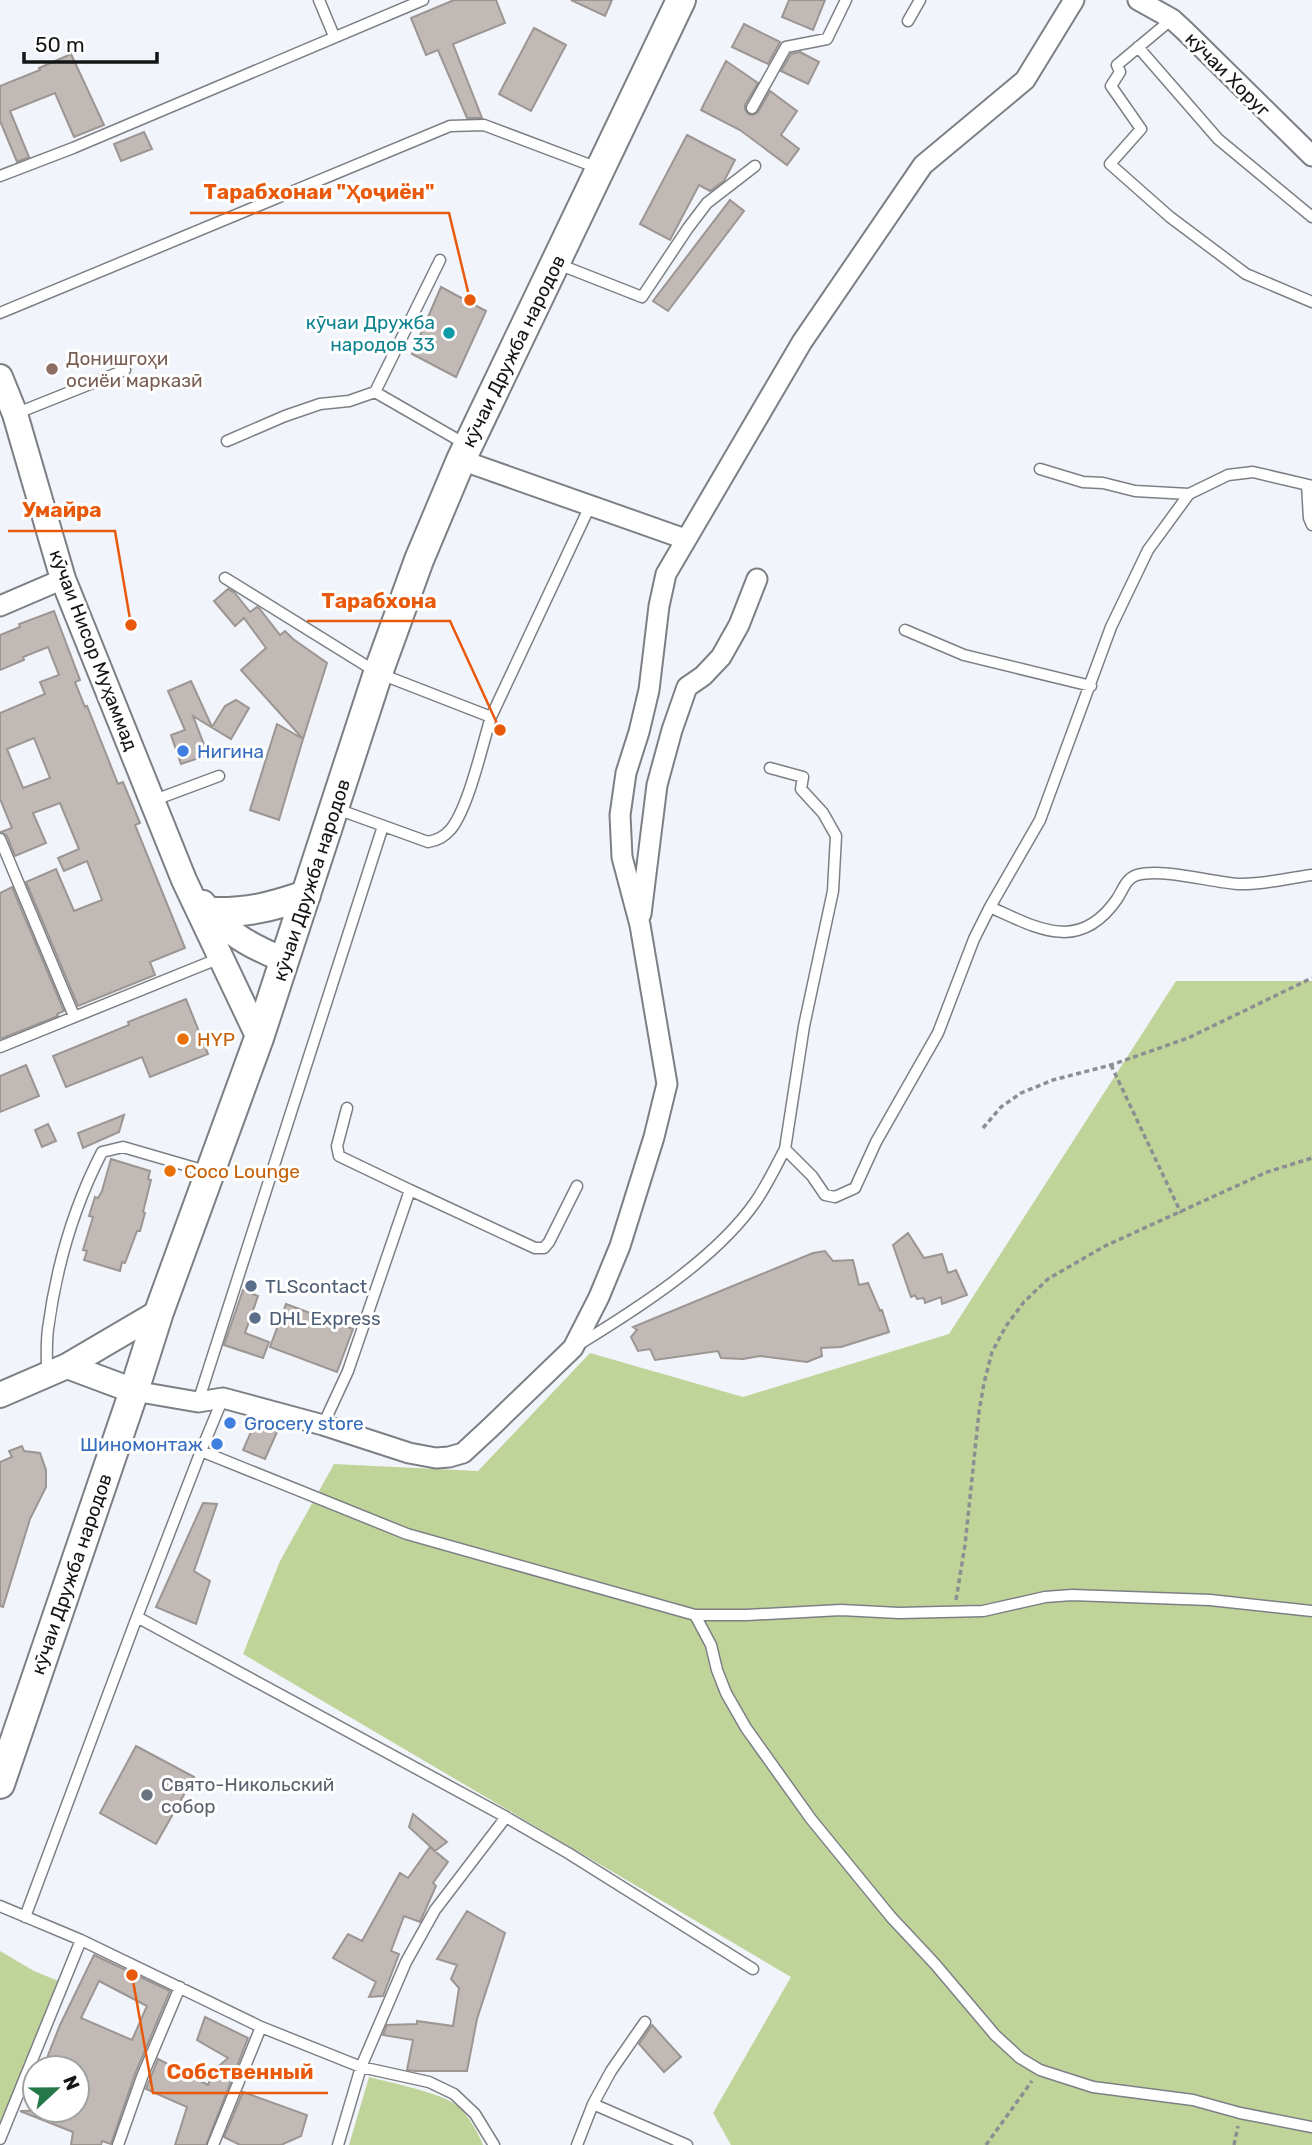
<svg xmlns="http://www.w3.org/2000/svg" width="1312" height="2145" font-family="Rubik,sans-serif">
<rect width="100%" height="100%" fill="#f1f4fa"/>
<path fill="#c0d49a" d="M1176,981h136v1164h-581l-18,-32 78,-136 -548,-323 37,-93 54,-97 144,7 112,-118 153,44 206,-63z
M0,1951l34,20 27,11 -61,143z
M369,2077c22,6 75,16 90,30 10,10 19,25 24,38h-134z"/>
<path fill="#c0b9b6" stroke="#9c9592" stroke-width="2" fill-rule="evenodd" d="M454,0h42l9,23 -52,21 29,74h-15l-29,-68 -12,5 -15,-37z
M571,0h41l-7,16z
M789,0h36l-12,30 -31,-13z
M744,24l36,18 -12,22 -36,-17z
M534,28l32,17 -35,66 -32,-17z
M800,52l19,10 -11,22 -27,-13 10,-17z
M71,54l33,71 -30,12 -19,-44 -45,18 19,46 -12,5 -17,-41v-35l40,-16 -1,-2z
M726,61l32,22 -13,22v4l3,5 5,1 5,-3 12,-21 27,20 -16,24 18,14 -12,16 -47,-35 -39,-20z
M144,132l8,17 -31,12 -7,-17z
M687,135l48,25 -11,21 -14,10 -11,-6 -29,55 -30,-16z
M730,200l14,11 -76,100 -15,-10z
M441,287l45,24 -30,66 -44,-23z
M228,589l6,3 16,20 7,-5 2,1 21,27 5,-4 8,8 34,24 -24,76 -62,-69 25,-22 -22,-30 -9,8 -21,-25z
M54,611l26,69 -5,2 10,25 2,-1 31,78 5,-2 17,41 -5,2 50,123 -35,14 5,13 -77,31 -52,-124 30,-13 18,42 28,-11 -15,-39 -23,10 -6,-13 21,-9 -19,-46 -27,10 13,30 -31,13 -8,-20 -6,-4 11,-4 -12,-29v-86l45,-19 -5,-12 19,-7 -11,-28 -25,10 1,3 -24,10v-35l20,-8 -1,-3zM34,738l16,40 -27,10 -16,-39z
M191,681l21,46 13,-21 11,-6 13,8 -18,31 -38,-23 15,39 -27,9 -10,-29 14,-5 -17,-39z
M277,724l26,15 -24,81 -29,-10z
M12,887l52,124 -7,3 1,2 -58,23v-146z
M186,999l22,55 -58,23 -8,-20 -76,30 -13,-31 76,-31 -1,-3z
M26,1065l13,31 -39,16v-36z
M124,1115l-5,17 -36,16 -5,-15z
M48,1124l8,17 -14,6 -7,-17z
M111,1159l39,12 -2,8 3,1 -8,32 2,1 -5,18h-3l-12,32 -3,-1 -2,9 -36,-11 3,-9 -4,-1 10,-33 -4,-1 6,-19 3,1 4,-7z
M908,1233l16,25 18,-4 6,19 8,-3 11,25 -25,9 -1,-7 -16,6 -1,-5 -7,1 -2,-4 -4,2 -18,-52z
M825,1251l8,10 20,-1 6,25 9,-2 12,28 2,-1 7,22 -48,15 -20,1 1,8 -15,6 -47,-6 -17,3 -22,-1 -3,-7 -63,9 -5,-11 -12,2 -7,-14 6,-7 -4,-3 180,-74z
M243,1290l15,6 -13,37 24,9 -6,16 -39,-13z
M286,1304l67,25 -16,43 -67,-25z
M255,1423l22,9 -12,27 -22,-9z
M22,1446l2,5 16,2 6,17v17l-16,32 -27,88 -3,-1v-144l12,-5 -3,-6z
M203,1503l14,1 -23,67 16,10 -14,43 -40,-17z
M136,1746l58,31 -38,67 -56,-31z
M413,1814l34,28 -12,9 -26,-24z
M430,1847l18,15 -15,21 3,3 -16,36 -16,-6 -13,35 8,3 -16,42 -14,1 7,-15 -43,-24 15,-24 14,7 38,-68 8,5z
M467,1911l38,22 -28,86 -10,52h-52l-8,-1 6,-30 -30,-5 4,-10 30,-1v-3l36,5 6,-38 -8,-9 6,-14 -20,-6z
M94,1955l76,36 -35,83 -24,70 -9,-3 -1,4h-30l2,-13 -53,-21 57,-1v-42h-34l17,-43zM99,1981l48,25 -15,34 -51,-22z
M205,2017l43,21 -42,107h-31l12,-38 -41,-18 12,-30 50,26 6,-15 14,-12 -31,-18z
M652,2025l29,32 -17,15 -25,-28z
M243,2092l64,23 -6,21 -20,9h-41l-16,-8z"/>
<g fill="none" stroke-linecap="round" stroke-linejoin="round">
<defs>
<path id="service" d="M319,0l15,36
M1172,19l-55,46 3,7 -9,14 30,43 -31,35 60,53 76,57 66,28
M908,21l12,-21
M1138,47l80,92 94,78
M752,108l34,-61 41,-8 19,-39
M0,176l73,-28 350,-148
M440,260l-65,132 92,53
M558,264l84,33 46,-69 19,-25 48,-37
M0,313l450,-187 34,-1 114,43
M15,414l110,-44
M227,441l58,-25 35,-12 29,-3 26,-9
M1040,469l43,13 20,1 32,8 54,3
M1307,485l2,33 3,7
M225,578l153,95 113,44c-9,29 -22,89 -40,112 -7,8 -13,11 -23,13l-91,-33
M905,630l59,25 127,31
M491,717l99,-211
M770,768l33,9 -2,12 22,24 13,23 -3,55 -29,135 -19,123 27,27 13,19 10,2 20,-9 21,-46 62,-109 36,-94 16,-32 50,-87 71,-193 37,-77 41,-56 39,-19 25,-3 59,14
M152,801l67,-25
M0,839l74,177
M990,907c47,21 89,47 127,-8 6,-9 9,-21 20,-24 26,-7 73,7 101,9 24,1 50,-6 74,-9
M0,1047l220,-89
M410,1190l125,58h9l5,-6 28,-56
M578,1345c59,-36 139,-87 178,-144 11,-16 20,-35 29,-52
M47,1373c0,-14 -1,-29 1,-44 8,-60 26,-123 54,-177l21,-5 86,25
M223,1398l-22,53 206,83 288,81h52l94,-5 58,3 84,-2 62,-14 27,-2 138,5 102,11
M198,1402l185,-576
M323,1425l25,-54 62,-181 -71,-34 -2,-10 10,-38
M201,1451l-64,166 369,200 62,36 185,116
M695,1615l16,30 6,25 9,23 20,35 65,91 80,98 44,47 60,71 25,23 20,12 53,17 100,13 47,13 72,14
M0,1906l81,34 180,87 -48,118
M25,1917l112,-300
M645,2022l-34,49 -18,33 94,41
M261,2027l100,40 68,15 25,12 21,20 19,31
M0,2139l81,-199
M118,2145l24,-68 38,-90
M338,2145l23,-78 45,-105 29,-52 71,-93
M577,2145l16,-41"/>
<path id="minor" d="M1138,0l34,19 13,12 127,125
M461,460l224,79
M0,606l63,-27
M641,914l16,-129 15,-55 15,-43 16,-11 18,-19 18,-32 18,-46
M134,1391l64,11 25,-4 100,27 86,28 27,5 13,-1 14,-4 27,-25 83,-80 26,-51 21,-51 34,-109 13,-53 -27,-159 -18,-68 -2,-42 6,-42 13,-41 10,-42 10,-84 7,-32 136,-232 121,-177 102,-85 49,-80"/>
<path id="tertiary" d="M0,377l15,37 48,165 121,301 75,158
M203,903c23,30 47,43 81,57
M67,1366l67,25
M0,1395l67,-29 92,-54"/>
<path id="secondary" d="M210,912c38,1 61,-5 96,-17
M0,1784l134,-393 25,-79 100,-274 119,-365 41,-113 42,-100 220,-460"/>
</defs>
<use href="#service" stroke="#7c8085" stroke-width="13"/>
<use href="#minor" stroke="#7c8085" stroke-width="23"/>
<use href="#tertiary" stroke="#7c8085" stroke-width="28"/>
<use href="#secondary" stroke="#7c8085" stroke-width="32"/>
<path stroke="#8c8e92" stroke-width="3.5" stroke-dasharray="5 3.5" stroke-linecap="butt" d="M1111,1065l70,148
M983,1128l18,-21 20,-14 32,-13 58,-15 77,-27 124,-60
M956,1600l9,-55 14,-133 5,-29 8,-31 14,-26 18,-24 24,-23 57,-33 162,-74 45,-14
M986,2145l46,-64
M1234,2145l4,-19"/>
<use href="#service" stroke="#fff" stroke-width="10"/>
<use href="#minor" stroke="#fff" stroke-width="19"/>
<use href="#tertiary" stroke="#fff" stroke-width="24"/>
<use href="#secondary" stroke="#fff" stroke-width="28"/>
</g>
<circle fill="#0f9aa8" stroke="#fff" stroke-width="2.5" cx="449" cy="333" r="7"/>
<circle fill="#8d6e63" stroke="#fff" stroke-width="2.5" cx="52" cy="369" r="7"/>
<g fill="#3f7fe0" stroke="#fff" stroke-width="2.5">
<circle cx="183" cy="751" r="7"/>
<circle cx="230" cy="1423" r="7"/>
<circle cx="217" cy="1444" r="7"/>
</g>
<g fill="#e8710a" stroke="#fff" stroke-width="2.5">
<circle cx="183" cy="1039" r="7"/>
<circle cx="170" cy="1171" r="7"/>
</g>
<g fill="#5c6f8a" stroke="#fff" stroke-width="2.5">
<circle cx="251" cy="1286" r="7"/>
<circle cx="255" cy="1318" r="7"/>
</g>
<circle fill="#6b7280" stroke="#fff" stroke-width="2.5" cx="147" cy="1795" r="7"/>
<g text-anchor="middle" stroke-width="6" stroke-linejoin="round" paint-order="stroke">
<g font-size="19" fill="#141517" stroke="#fff">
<text transform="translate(1228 74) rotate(45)" y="7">кӯчаи Хоруг</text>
<text transform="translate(513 351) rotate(-64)" y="7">кӯчаи Дружба народов</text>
<text transform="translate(94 650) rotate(69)" y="7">кӯчаи Нисор Муҳаммад</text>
<text transform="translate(311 880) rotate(-72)" y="7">кӯчаи Дружба народов</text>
<text transform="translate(71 1574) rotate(-71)" y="7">кӯчаи Дружба народов</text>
</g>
<g font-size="19" fill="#0d838f" stroke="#fff" text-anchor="end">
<text x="435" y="329">кӯчаи Дружба<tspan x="435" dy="22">народов 33</tspan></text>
</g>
<g font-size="19" fill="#785e54" stroke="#fff" text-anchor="start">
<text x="66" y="365">Донишгоҳи<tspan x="66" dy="22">осиёи марказӣ</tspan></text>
</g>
<g font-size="19" fill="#366cbe" stroke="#fff" text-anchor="start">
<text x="197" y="758">Нигина</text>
<text x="244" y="1430">Grocery store</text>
<text x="203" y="1451" text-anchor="end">Шиномонтаж</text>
</g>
<g font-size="19" fill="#c56008" stroke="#fff" text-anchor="start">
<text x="197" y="1046">HYP</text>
<text x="184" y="1178">Coco Lounge</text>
</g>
<g font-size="19" fill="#4e5e75" stroke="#fff" text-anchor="start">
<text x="265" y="1293">TLScontact</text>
<text x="269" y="1325">DHL Express</text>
</g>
<g font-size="19" fill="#5b616d" stroke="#fff" text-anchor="start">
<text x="161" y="1791">Свято-Никольский<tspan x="161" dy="22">собор</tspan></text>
</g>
</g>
<path fill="none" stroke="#e8590c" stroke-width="2.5" d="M470 300L449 213H190M131 625L115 531H8M500 730L450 621H307M132 1975L153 2093H328"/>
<g fill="#e8590c" stroke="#fff" stroke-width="2.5">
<circle cx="470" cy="300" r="7"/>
<circle cx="131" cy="625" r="7"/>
<circle cx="500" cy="730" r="7"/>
<circle cx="132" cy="1975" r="7"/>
</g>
<g font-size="21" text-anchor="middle" font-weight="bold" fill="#e8590c" stroke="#fff" stroke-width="6" stroke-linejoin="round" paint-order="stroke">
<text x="319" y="199">Тарабхонаи "Ҳоҷиён"</text>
<text x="62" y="517">Умайра</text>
<text x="379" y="608">Тарабхона</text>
<text x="240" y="2079">Собственный</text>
</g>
<g transform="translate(56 2089) rotate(68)"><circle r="33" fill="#ffffff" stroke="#a1a1a2" stroke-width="2"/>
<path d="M0-5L12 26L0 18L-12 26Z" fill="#267849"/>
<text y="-10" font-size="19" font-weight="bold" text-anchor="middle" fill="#141517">N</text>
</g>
<path d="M24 52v10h133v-10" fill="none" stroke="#141517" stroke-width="3.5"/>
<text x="35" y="52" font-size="21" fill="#141517" stroke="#ffffff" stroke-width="5" paint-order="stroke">50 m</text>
</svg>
